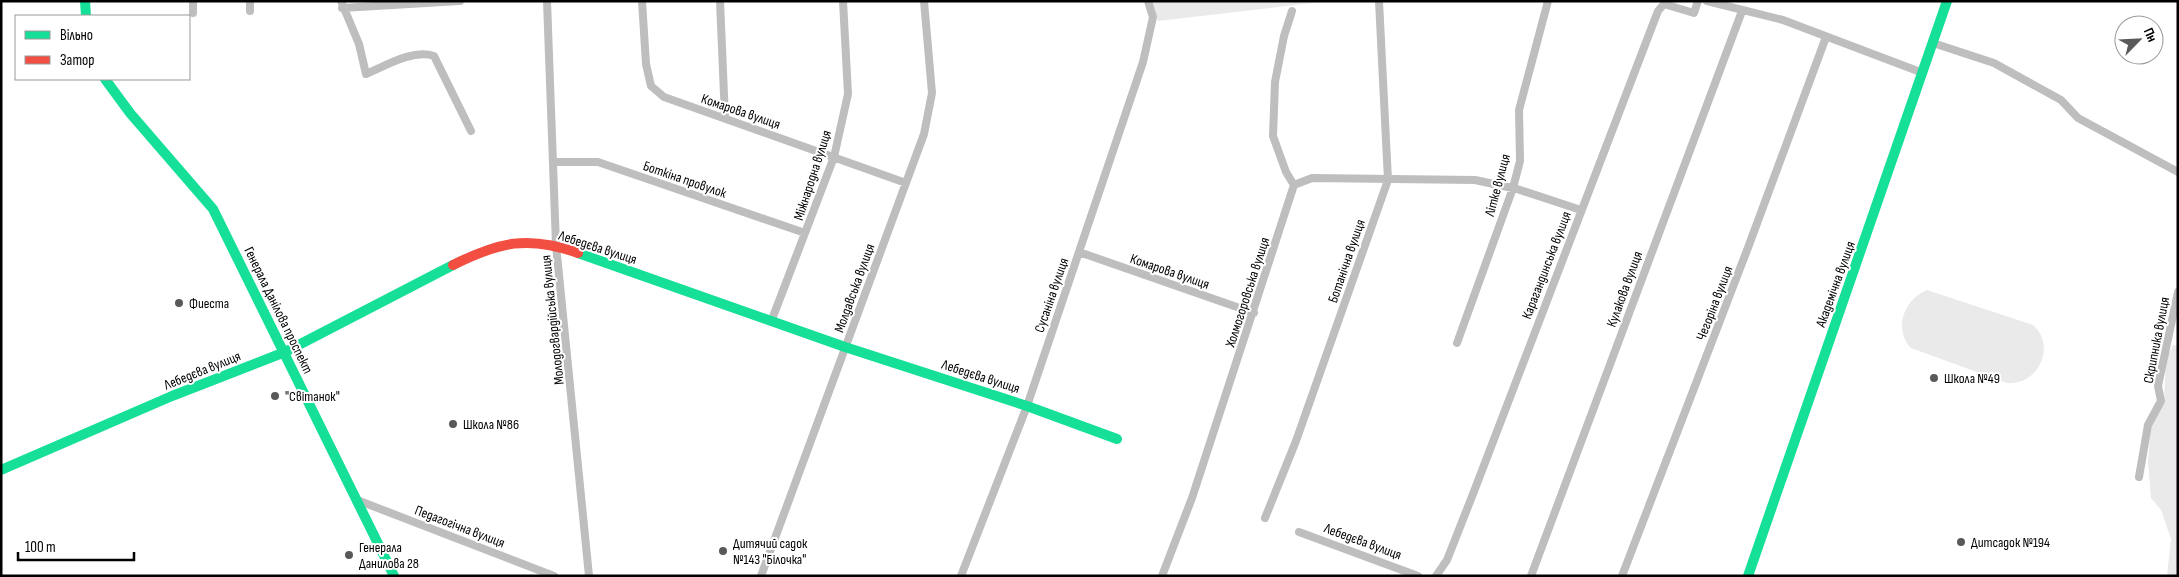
<svg xmlns="http://www.w3.org/2000/svg" width="2179" height="577" font-family="'Sofia Sans Condensed',sans-serif">
<rect width="100%" height="100%" fill="#fff"/>
<path fill="#eaeaea" d="M1152,1h177l-171,20z
M1927,290l106,35c24,21 5,61 -26,58l-96,-35c-18,-18 -7,-49 16,-58z
M2173,345l5,1v230h-11l4,-37 -10,-29 -10,-12 -3,-36 3,-37 13,-25 2,-41z"/>
<g fill="none" stroke-linecap="round" stroke-linejoin="round">
<path stroke="#bebebe" stroke-width="8" d="M193,1v12
M250,1v10
M341,1l18,43 7,30c19,-8 46,-25 68,-18l37,75
M547,1l9,244 33,331
M642,1l4,63 5,22 13,11 242,86
M720,1l5,117
M1707,1l76,19 140,53
M342,8l118,-7
M1933,43l61,20 67,37 17,18 100,54
M554,162h44l207,71
M1294,185l18,-7 163,2 42,9 64,21
M1079,252l175,61
M771,322l63,-165 14,-63 -5,-93
M1457,343l56,-155 7,-27 -1,-51 29,-109
M2139,477l9,-52 13,-24 -3,-15 20,-94
M357,500l197,76
M1265,518l31,-77 92,-261 -9,-179
M1299,532l119,44
M761,576l163,-442 8,-41 -8,-92
M961,576l66,-170 116,-344 10,-45 -5,-16
M1162,576l30,-78 102,-313 -8,-13 -13,-36 2,-54 9,-46 8,-25
M1436,576l11,-16 26,-66 185,-483 6,-7 30,9 4,-12
M1531,576l211,-565
M1622,576l127,-331 77,-208"/>
<path stroke="#16e098" stroke-width="10" d="M85,1l1,15
M105,79l25,34 83,96 181,367
M578,253l267,94 182,59 90,33
M1,470l171,-74 113,-44 168,-87
M1748,576l199,-575"/>
<path stroke="#f24e42" stroke-width="10" d="M453,265c46,-23 75,-30 125,-12"/>
</g>
<g fill="#595959" stroke="#fff" stroke-width="2">
<circle cx="179" cy="303" r="5"/>
<circle cx="1934" cy="378" r="5"/>
<circle cx="275" cy="396" r="5"/>
<circle cx="453" cy="424" r="5"/>
<circle cx="1961" cy="542" r="5"/>
<circle cx="723" cy="551" r="5"/>
<circle cx="349" cy="555" r="5"/>
</g>
<g text-anchor="middle" stroke-width="4" stroke-linejoin="round" paint-order="stroke">
<g font-size="14" fill="#000" stroke="#fff">
<text transform="translate(741 111) rotate(19)" y="5">Комарова вулиця</text>
<text transform="translate(812 175) rotate(-72)" y="5">Міжнародна вулиця</text>
<text transform="translate(685 179) rotate(19)" y="5">Боткіна провулок</text>
<text transform="translate(1497 185) rotate(-75)" y="5">Літке вулиця</text>
<text transform="translate(598 247) rotate(18)" y="5">Лебедєва вулиця</text>
<text transform="translate(1346 261) rotate(-71)" y="5">Ботанічна вулиця</text>
<text transform="translate(1546 265) rotate(-69)" y="5">Карагандинська вулиця</text>
<text transform="translate(1170 271) rotate(19)" y="5">Комарова вулиця</text>
<text transform="translate(1835 284) rotate(-70)" y="5">Академічна вулиця</text>
<text transform="translate(854 288) rotate(-70)" y="5">Молдавська вулиця</text>
<text transform="translate(1624 289) rotate(-70)" y="5">Кулакова вулиця</text>
<text transform="translate(1247 292) rotate(-72)" y="5">Холмогоровська вулиця</text>
<text transform="translate(1051 295) rotate(-71)" y="5">Сусаніна вулиця</text>
<text transform="translate(1714 303) rotate(-69)" y="5">Чегоріна вулиця</text>
<text transform="translate(279 310) rotate(64)" y="5">Генерала Данілова проспект</text>
<text transform="translate(552 320) rotate(-96)" y="5">Молодогвардійська вулиця</text>
<text transform="translate(2156 340) rotate(-79)" y="5">Скрипника вулиця</text>
<text transform="translate(202 370) rotate(-22)" y="5">Лебедєва вулиця</text>
<text transform="translate(981 376) rotate(18)" y="5">Лебедєва вулиця</text>
<text transform="translate(460 526) rotate(21)" y="5">Педагогічна вулиця</text>
<text transform="translate(1363 541) rotate(20)" y="5">Лебедєва вулиця</text>
</g>
<g font-size="14" fill="#000" stroke="#fff" text-anchor="start">
<text x="189" y="308">Фиеста</text>
<text x="1944" y="383">Школа №49</text>
<text x="285" y="401">"Світанок"</text>
<text x="463" y="429">Школа №86</text>
<text x="1971" y="547">Дитсадок №194</text>
<text x="733" y="548">Дитячий садок<tspan x="733" dy="16">№143 "Білочка"</tspan></text>
<text x="359" y="552">Генерала<tspan x="359" dy="16">Данилова 28</tspan></text>
</g>
</g>
<rect width="2179" height="577" fill="none" stroke="#000000" stroke-width="5"/>
<rect x="15" y="15" width="175" height="65" fill="#ffffff" stroke="#999999"/>
<rect x="25" y="31" width="25" height="8" fill="#16e098" stroke="#999999"/>
<text x="60" y="40" font-size="15" fill="#000000">Вільно</text>
<rect x="25" y="56" width="25" height="8" fill="#f24e42" stroke="#999999"/>
<text x="60" y="65" font-size="15" fill="#000000">Затор</text>
<g transform="translate(2139 40) rotate(66)"><circle r="24" fill="#ffffff" stroke="#999999"/>
<path d="M0-4L9 19L0 12L-9 19Z" fill="#595959"/>
<text y="-8" font-size="14" font-weight="bold" text-anchor="middle" fill="#000000">Пн</text>
</g>
<path d="M18 552v8h116v-8" fill="none" stroke="#000000" stroke-width="2.5"/>
<text x="25" y="552" font-size="15" fill="#000000" stroke="#ffffff" stroke-width="4" paint-order="stroke">100 m</text>
</svg>
